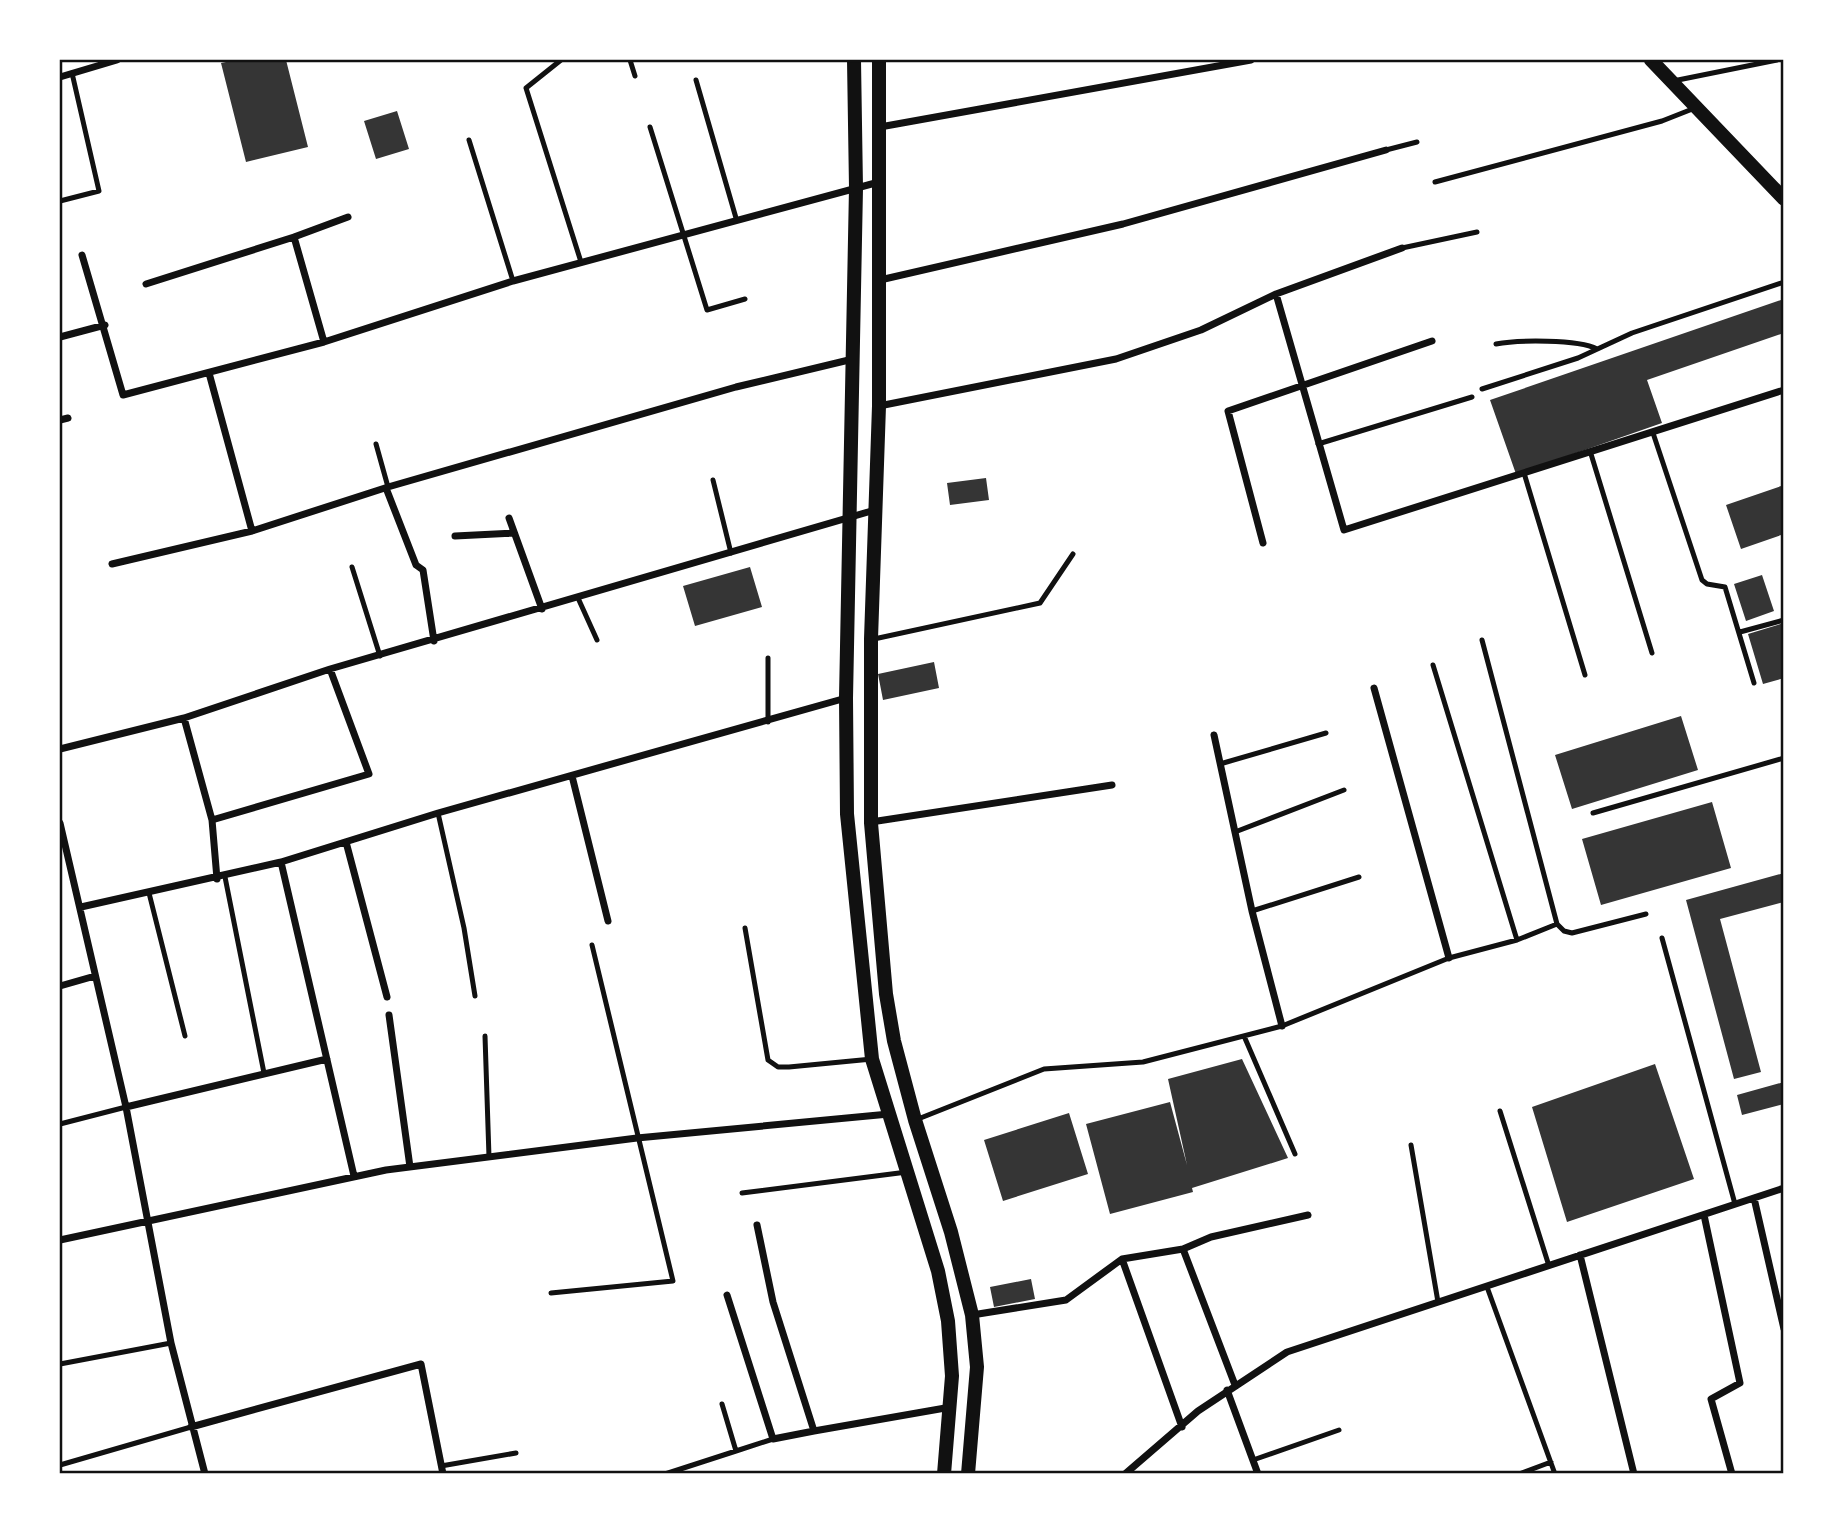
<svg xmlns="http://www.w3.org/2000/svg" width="1843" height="1533" font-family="Bitter,serif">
<rect width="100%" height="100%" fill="#fff"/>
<path fill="#353535" d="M236,60h50l22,87 -62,15 -25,-99z
M397,111l12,38 -33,10 -12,-38z
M1784,299v34l-137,47 15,43 -146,51 -26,-74z
M986,478l3,22 -39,5 -3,-22z
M1784,485v49l-43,15 -15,-44z
M750,567l12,40 -67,19 -12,-40z
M1762,575l12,36 -28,10 -12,-37z
M1784,623v55l-21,6 -15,-50z
M934,662l5,26 -56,12 -5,-26z
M1681,716l17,54 -126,39 -17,-54z
M1712,802l19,66 -130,37 -19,-66z
M1784,873v29l-64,17 41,153 -27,7 -48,-179z
M1242,1059l46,99 -96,30 1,4 -83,22 -24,-90 84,-22 17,63 -19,-86z
M1655,1064l39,115 -127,43 -35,-115z
M1784,1082v22l-42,11 -5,-20z
M1069,1113l19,61 -85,27 -19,-61z
M1031,1279l4,20 -41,8 -4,-20z"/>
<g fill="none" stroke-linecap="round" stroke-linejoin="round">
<path stroke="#111" stroke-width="5" d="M561,60l-35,28 55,174
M630,60l5,16
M696,80l40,138
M1673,81l104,-21
M650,127l57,183 38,-11
M469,140l44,141
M1386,150l31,-8
M1435,182l227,-61 33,-13
M60,201l39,-10 -27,-118
M1402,248l75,-16
M1496,344c21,-4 82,-5 101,5
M1482,389l96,-31 54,-25 152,-51
M1653,433l49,147 5,4 18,3 29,96
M376,444l12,43
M1318,444l154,-47
M1591,454l61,199
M1524,473l61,202
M713,480l18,73
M352,567l28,89
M578,598l19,42
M1740,632l44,-12
M874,639l166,-36 33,-49
M1482,640l75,284
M768,658v64
M1433,665l84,275
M1220,764l106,-31
M438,813l26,115 11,68
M1593,813l191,-55
M1235,832l109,-42
M225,877l39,196
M149,893l36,143
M1252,911l107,-34
M745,928l23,132 10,7h11l83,-8
M1662,938l73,266
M485,1036l4,121
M1244,1036l51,118
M1500,1111l49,155
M918,1119l126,-50 99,-7 139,-36 167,-68 68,-18 40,-16 7,7 8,2 74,-19
M60,1124l66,-17
M1411,1145l27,157
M742,1193l165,-21
M1487,1287l68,187
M551,1293l122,-12 -81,-336
M60,1364l111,-21
M722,1404l14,47 37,-12
M1253,1460l86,-30
M60,1465l131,-38
M441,1466l75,-13
M665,1474l71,-23
M1519,1474l32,-12"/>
<path stroke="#111" stroke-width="7" d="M60,77l57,-17
M880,127l371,-67
M82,255l41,140 201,-53 189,-61 366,-99
M880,280l243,-56 263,-74
M146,284l148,-47
M1276,294l68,236 440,-140
M60,337l45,-12
M324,342l-30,-105 54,-20
M209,373l43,158
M879,406l237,-47 85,-29 75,-36 126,-46
M60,420l8,-2
M386,488l30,77 7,5 11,71
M509,518l33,91
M455,536l58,-3
M1263,543l-35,-132 204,-70
M112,564l140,-33 136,-44 348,-100 117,-28
M1374,688l75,270
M184,718l28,102 5,59
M1214,735l38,176 30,115
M60,749l124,-31 146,-49 545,-159
M572,776l36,145
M212,820l157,-46 -39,-105
M871,822l241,-37
M60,823l66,284 45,236 34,131
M346,842l41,155
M281,862l73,314
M81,907l200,-45 157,-49 408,-115
M60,986l35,-10
M389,1015l21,152
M126,1107l201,-48
M1754,1198l30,131
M1704,1215l36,168 -29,16 21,75
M757,1225l16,77 41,129 137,-24
M60,1240l326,-70 251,-32 252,-24
M1183,1249l52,136
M1580,1255l54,219
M1122,1259l60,168
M727,1295l46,144 41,-8
M972,1315l94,-15 56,-41 61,-10 28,-12 97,-22
M1227,1390l31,84
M191,1427l230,-63 22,110
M1125,1474l73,-63 89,-59 497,-164"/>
<path stroke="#111" stroke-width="14" d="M854,60l2,128 -10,510 1,116 25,245 66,212 10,50 4,55 -8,98
M879,60v346l-8,233v184l15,171 8,47 21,79 36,112 21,83 5,52 -9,107
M1651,60l133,139"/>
</g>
<rect width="1843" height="1533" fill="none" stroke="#ffffff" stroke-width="122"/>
<rect x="61" y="61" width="1721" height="1411" fill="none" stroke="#111" stroke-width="2.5"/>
</svg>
